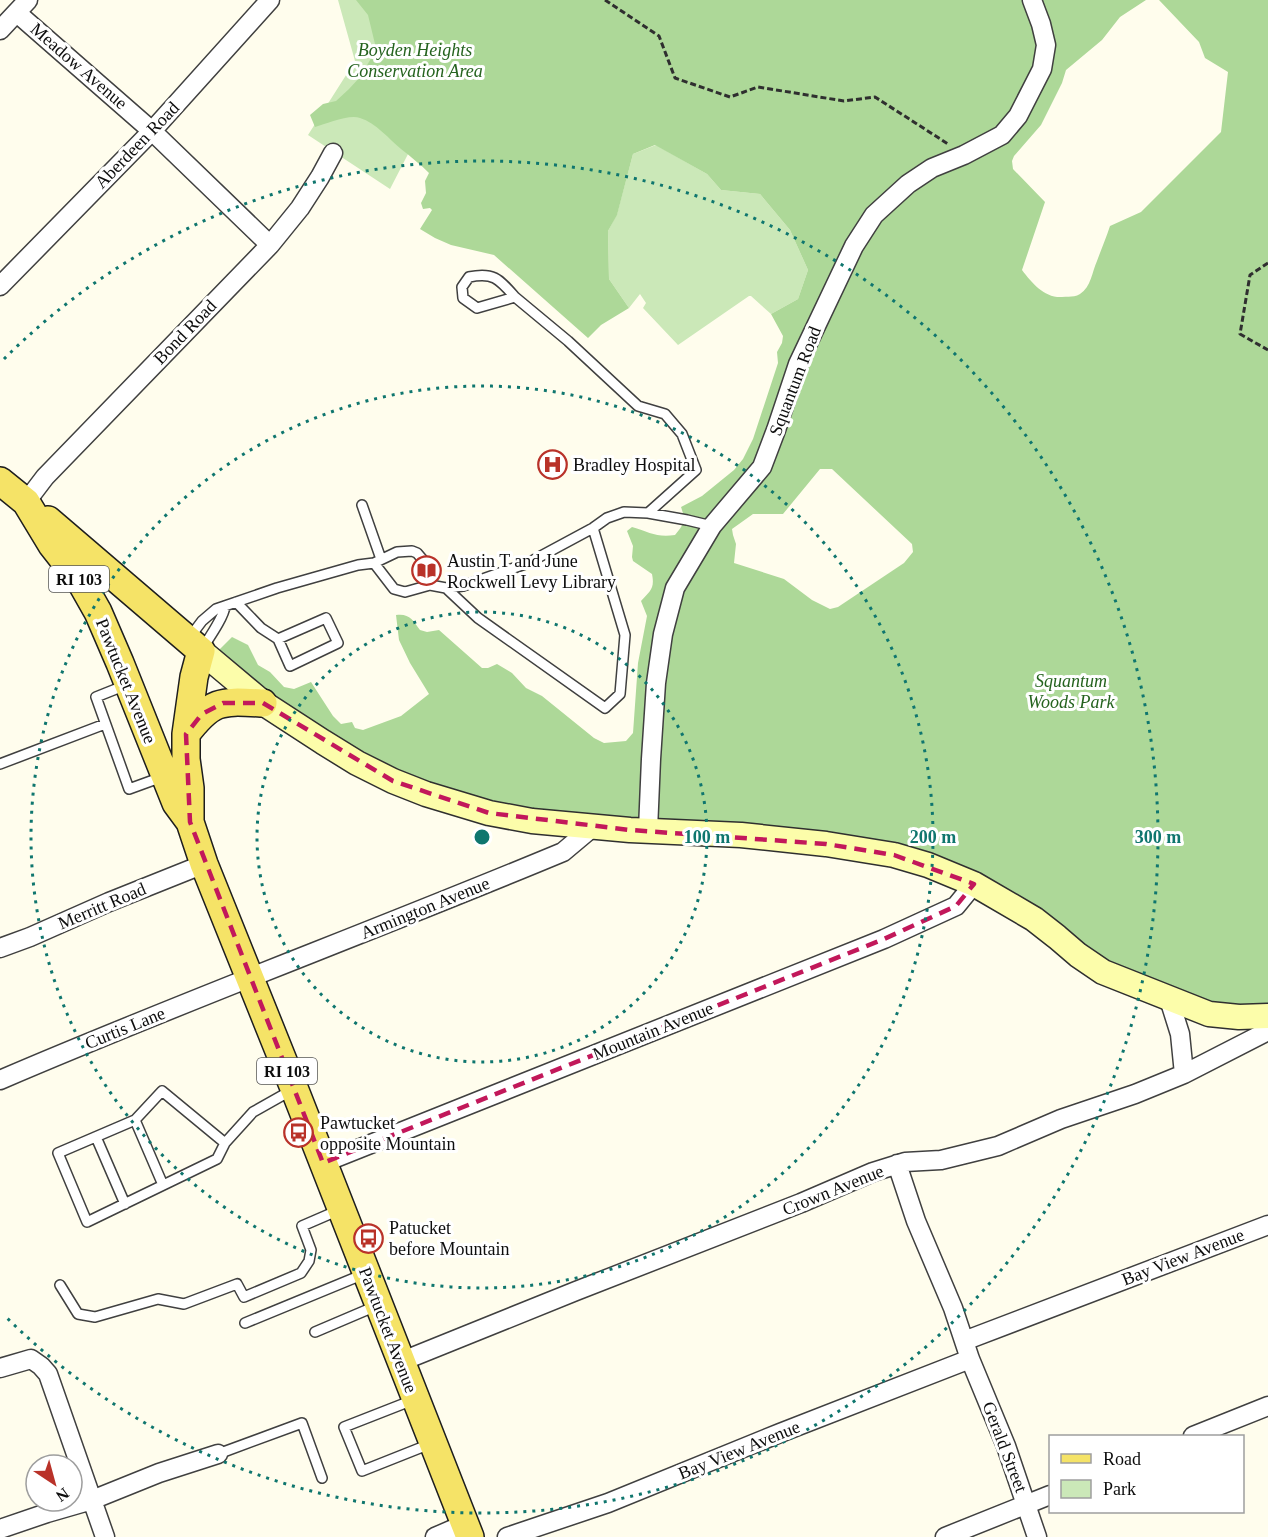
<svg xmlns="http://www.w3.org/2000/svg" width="1268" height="1537" font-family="Georgia,serif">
<rect width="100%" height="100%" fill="#fffded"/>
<path fill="#cbe8b8" d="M338,0h302l-217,125 -33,64 -82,-54 47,-74z
M656,145l51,29 14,16 39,4 30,36 18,40 -10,29 -27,15 -20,-18h-2l-71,49 -35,-37 3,-5 -6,-9 -11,14 -20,-29 -1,-48 9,-17 16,-60z"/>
<path fill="#add898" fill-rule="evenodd" d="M356,0h790l-26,17 -18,23 -36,30 -4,13 -21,42 -27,31 -2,5 1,8 32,33 -23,68c10,13 22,28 40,27 7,-1 12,1 18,-3 11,-7 12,-22 17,-33 4,-11 9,-23 13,-35l31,-14 80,-80 7,-60 -23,-14 -6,-16 -40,-42h109v1017l-57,-1 -288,-152 -290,-33 -238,-49 -182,-126 19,-19 16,8 10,20 12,7 14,15 10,2 17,-7 22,34 8,8 11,-2 3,6 8,2 38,-14 28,-22 -19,-31 -11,-23 -3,-25c13,-2 17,5 24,15l7,2 12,-2 43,38h6l9,-4 15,9 14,15 16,8 52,42 10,5 22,-2 7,-8 5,-70 9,-47 -6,-15c9,-10 14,-12 11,-27l-19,-13 -1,-4 1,-11 -6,-15 5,-4c17,5 25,11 43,8 9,-11 11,-14 6,-28l21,-11 32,-26 9,-11 10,-20 25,-76 -1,-11 5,-9 1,-7 -12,-22 27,-15 10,-29 -18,-40 -30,-36 -39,-4 -14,-16 -52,-29 -22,9 -16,61 -9,16 1,48 20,29 -28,17 -13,13 -94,-83 -43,-10 -16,-7 -15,-9 12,-19 -2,-2 -7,1 -2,-6 5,-10 -1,-12 4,-8c-9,-9 -18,-16 -28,-24 -12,-10 -25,-26 -41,-31 -11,-4 -34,6 -45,9l-5,-12 13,-11 13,-3 13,-12 11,-12 13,-22 2,-11 -7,-29zM820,469h12l80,75 1,8 -9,11 -66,44 -8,2 -18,-9 -28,-21 -50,-16 2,-19 -3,-9 -1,-6 21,-15h30z"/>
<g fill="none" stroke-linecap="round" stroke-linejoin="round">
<defs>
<path id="lane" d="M515,297c-16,-18 -21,-25 -46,-20l-7,10 1,11 14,10 38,-11 53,44 70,65 27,8 17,20 14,36 -48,43
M362,505l19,54
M374,563l20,26 11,3 25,-7 16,3 17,-2 65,-23 65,-35 14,-10 17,-6 24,1 39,7 25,6
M446,588l32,30 127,90 15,-14 5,-59 -32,-107
M236,602l25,26 17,11 48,-21 12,25 -48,23 -12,-27
M190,637l12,-16 14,-12 61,-21 81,-23 16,-2 23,-11 15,-1 5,2 6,7 8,13 -1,12
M202,649c7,-11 22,-32 23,-43
M126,685l-30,12 33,92 33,-12
M0,764l105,-40
M135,1120l28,65
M96,1137l29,67
M225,1143l-63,-52 -27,29 -77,33 29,69 130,-63 8,-16 28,-31 39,-22
M60,1285l18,29 17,3 63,-18 26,5 53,-20 7,13 57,-24 8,-12 2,-11 -9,-24 37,-16
M245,1323l119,-49
M315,1332l61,-26
M413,1400l-69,27 18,44 68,-27
M218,1454l84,-31 20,55"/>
<path id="street" d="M17,13l135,118 118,114
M0,30l28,-30
M0,286l152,-155 118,-131
M26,502l19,-25 225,-232 30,-37 20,-31 13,-24
M648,830l3,-71 5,-76 7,-49 12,-46 37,-62 50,-59 14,-37 22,-66 56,-118 20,-31 34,-31 24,-16 32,-13 38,-20 16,-19 24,-47 4,-24 -5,-21 -9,-24
M0,948l30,-11 79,-35 95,-38
M1169,999l11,35 4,40
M0,1080c186,-80 376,-150 563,-228l31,-26
M323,1163l561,-224 72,-33 18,-22
M897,1164l19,57 37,87 17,51 36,87 31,91
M964,1341l304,-116
M400,1362l176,-71 225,-88 72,-31 32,-10 36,-2 57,-14 63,-27 74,-25 49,-20 84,-43
M0,1368l31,-9 10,7 7,8 57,163
M1193,1436l75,-30
M0,1529l47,-16 45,-13 67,-27 59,-19
M435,1537l30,-13
M507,1537l101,-34 172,-70 190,-74
M945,1537l105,-42"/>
<path id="secondary" d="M201,651l62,52 60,39 34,21 36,18 33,13 63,19 43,8 98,9 111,5 85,9 68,11 34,10 46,19 60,35 23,18 21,18 25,17 106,42 30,3 29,-1"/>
<path id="primary" d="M0,481l26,21 26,43 29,37 17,30 22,51 56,140 14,19 14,42 90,224 176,449
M48,520l153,131 -7,26 -8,57v25l4,29v34
M186,734c27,-35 35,-33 77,-31"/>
</defs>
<use href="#lane" stroke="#404040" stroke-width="12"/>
<use href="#street" stroke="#404040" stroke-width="21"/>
<use href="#secondary" stroke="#2f2f2f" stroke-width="27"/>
<use href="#primary" stroke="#1e1e1e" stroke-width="30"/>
<path stroke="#2f2f2f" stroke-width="3" stroke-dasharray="6 3" stroke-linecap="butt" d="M605,0l54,36 16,42 55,19 28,-10 86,14 31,-4 73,47
M1268,263l-18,12 -10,59 28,16"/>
<use href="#lane" stroke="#fff" stroke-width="9"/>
<use href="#street" stroke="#fff" stroke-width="18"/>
<use href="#secondary" stroke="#fcfdaa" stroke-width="24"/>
<use href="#primary" stroke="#f5e367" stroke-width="27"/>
</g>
<path fill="none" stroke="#c2185b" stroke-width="4.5" stroke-dasharray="12 8" stroke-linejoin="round" d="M223,703h40l130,78 96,32 141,17 196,14 68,11 80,29 -18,22 -72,33 -561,224 -133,-341 -4,-88 16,-20z"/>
<g fill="none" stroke="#0f766e" stroke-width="3" stroke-dasharray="3 6">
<circle cx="482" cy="837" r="225"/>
<circle cx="482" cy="837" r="451"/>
<path d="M4 359A676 676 0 1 1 4 1315"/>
</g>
<defs>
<symbol id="hospital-ring" viewBox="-11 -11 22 22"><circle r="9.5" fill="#fff" stroke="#b93229" stroke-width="1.5"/><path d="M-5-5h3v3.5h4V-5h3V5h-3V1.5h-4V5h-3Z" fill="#b93229"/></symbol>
<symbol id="library-ring" viewBox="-11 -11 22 22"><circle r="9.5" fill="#fff" stroke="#b93229" stroke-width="1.5"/><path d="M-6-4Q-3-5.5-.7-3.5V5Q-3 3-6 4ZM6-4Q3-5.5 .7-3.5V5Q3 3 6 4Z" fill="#b93229"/></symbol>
<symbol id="bus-ring" viewBox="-11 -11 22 22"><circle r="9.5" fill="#fff" stroke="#b93229" stroke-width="1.5"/><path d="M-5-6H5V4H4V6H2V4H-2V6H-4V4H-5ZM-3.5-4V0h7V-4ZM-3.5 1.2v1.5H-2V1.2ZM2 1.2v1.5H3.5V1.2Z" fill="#b93229"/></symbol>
</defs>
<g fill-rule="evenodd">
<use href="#hospital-ring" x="536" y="448" width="33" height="33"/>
<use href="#library-ring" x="410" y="554" width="33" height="33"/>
<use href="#bus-ring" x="282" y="1116" width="33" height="33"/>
<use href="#bus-ring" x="352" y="1222" width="33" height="33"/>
</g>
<g text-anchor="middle" stroke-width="6" stroke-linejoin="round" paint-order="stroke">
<g fill="#fff" stroke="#565656" stroke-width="1.5">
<rect x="49" y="566" width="60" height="26" rx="4.5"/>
<rect x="257" y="1058" width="60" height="26" rx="4.5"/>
</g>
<g font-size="16" font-weight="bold" fill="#0d0d0d">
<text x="79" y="585">RI 103</text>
<text x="287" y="1077">RI 103</text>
</g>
<g font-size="18" font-style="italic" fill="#25631f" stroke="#fff">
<text x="415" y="56">Boyden Heights<tspan x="415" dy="21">Conservation Area</tspan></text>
<text x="1071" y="687">Squantum<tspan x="1071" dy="21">Woods Park</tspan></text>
</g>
<g font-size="18" fill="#0d0d0d" stroke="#fff">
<text transform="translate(79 66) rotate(41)" y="6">Meadow Avenue</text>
<text transform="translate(137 145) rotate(-46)" y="6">Aberdeen Road</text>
<text transform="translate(185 332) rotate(-46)" y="6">Bond Road</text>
<text transform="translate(795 381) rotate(-69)" y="6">Squantum Road</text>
<text transform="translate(126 681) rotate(68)" y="6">Pawtucket Avenue</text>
<text transform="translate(102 906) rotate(-23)" y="6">Merritt Road</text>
<text transform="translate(425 908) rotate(-22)" y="6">Armington Avenue</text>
<text transform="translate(125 1028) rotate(-22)" y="6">Curtis Lane</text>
<text transform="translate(653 1031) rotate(-22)" y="6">Mountain Avenue</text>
<text transform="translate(833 1190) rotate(-22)" y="6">Crown Avenue</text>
<text transform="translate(1183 1257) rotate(-21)" y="6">Bay View Avenue</text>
<text transform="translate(388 1330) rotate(69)" y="6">Pawtucket Avenue</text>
<text transform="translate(1005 1447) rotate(69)" y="6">Gerald Street</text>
<text transform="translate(739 1450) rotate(-22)" y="6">Bay View Avenue</text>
</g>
<g font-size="18" fill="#0d0d0d" stroke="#fff" text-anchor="start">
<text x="573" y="471">Bradley Hospital</text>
<text x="447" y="567">Austin T and June<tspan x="447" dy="21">Rockwell Levy Library</tspan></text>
<text x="320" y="1129">Pawtucket<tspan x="320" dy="21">opposite Mountain</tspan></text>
<text x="389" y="1234">Patucket<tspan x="389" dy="21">before Mountain</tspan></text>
</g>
</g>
<circle cx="482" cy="837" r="9" fill="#0f766e" stroke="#fff" stroke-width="3"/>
<g font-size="18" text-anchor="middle" font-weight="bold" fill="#0f766e" stroke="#fff" stroke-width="6" stroke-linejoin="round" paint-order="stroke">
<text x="707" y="843">100 m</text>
<text x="933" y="843">200 m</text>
<text x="1158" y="843">300 m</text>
</g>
<rect x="1049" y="1435" width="195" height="78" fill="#ffffff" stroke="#9e9e9e" stroke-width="1.5"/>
<rect x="1061" y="1454" width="30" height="9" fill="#f5e367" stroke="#9e9e9e" stroke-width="1.5"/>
<text x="1103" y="1465" font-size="18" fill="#0d0d0d">Road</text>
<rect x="1061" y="1480" width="30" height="18" fill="#cbe8b8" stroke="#9e9e9e" stroke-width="1.5"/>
<text x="1103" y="1495" font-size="18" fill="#0d0d0d">Park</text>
<g transform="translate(54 1483) rotate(144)"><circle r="28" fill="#ffffff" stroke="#9e9e9e" stroke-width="1.5"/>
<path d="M0-4.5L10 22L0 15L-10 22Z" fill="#b93229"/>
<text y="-9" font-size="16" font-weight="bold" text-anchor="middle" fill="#0d0d0d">N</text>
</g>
</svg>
